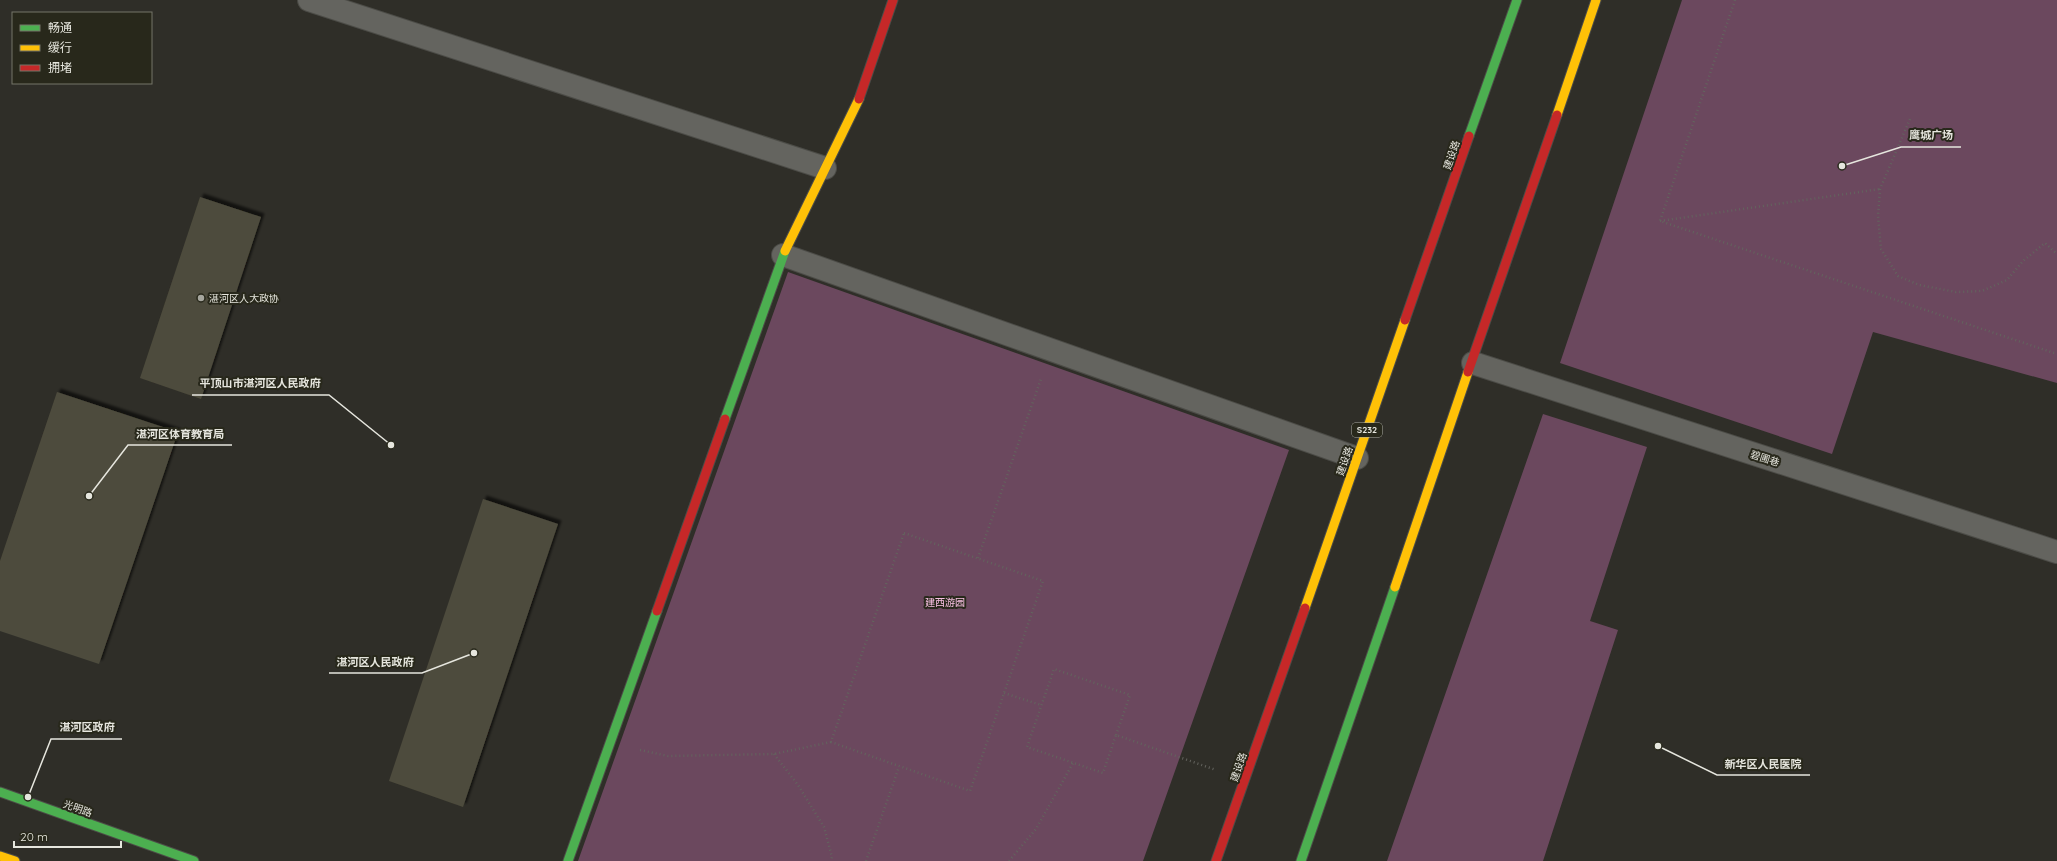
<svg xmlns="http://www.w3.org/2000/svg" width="2057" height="861" font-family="Quicksand,'Noto Sans SC',sans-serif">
<defs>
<filter id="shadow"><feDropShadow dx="3.5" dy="-3.5" stdDeviation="1" flood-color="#0009"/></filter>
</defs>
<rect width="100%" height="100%" fill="#2f2e28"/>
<path fill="#6b485e" d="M1682,0h375v383l-184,-51 -41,122 -272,-91z
M788,272l501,178 -146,411h-565z
M1543,414l104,33 -57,174 28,9 -75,231h-156z"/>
<path fill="#4d4b3c" filter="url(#shadow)" d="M200,197l61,20 -60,182 -61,-21z
M57,392l121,40 -79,232 -99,-33v-70z
M483,499l75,25 -95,283 -74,-26z"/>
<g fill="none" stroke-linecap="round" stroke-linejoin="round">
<defs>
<path id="street" d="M309,0l516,168
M783,255l574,203
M1473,363l584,189"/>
<path id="fast" d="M1469,136l48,-136
M725,419l60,-168
M0,792l194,69
M568,861l89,-250
M1301,861l94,-274"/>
<path id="slow" d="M1557,115l39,-115
M785,251l74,-152
M1395,587l73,-215
M1305,608l100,-288
M0,856l15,5"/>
<path id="jam" d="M859,99l34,-99
M1405,320l64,-184
M1468,372l89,-257
M657,611l68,-192
M1216,861l89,-253"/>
</defs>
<use href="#street" stroke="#4c4c47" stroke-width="24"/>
<use href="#fast" stroke="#4c4c47" stroke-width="11"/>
<use href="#slow" stroke="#4c4c47" stroke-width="11"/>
<use href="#jam" stroke="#4c4c47" stroke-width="11"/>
<path stroke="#63635e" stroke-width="2.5" stroke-dasharray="1 3" stroke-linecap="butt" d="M1735,0l-75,221 397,133
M1910,119l-30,70 -2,27 3,33 17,27 21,9 37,7 26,-1 25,-11 16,-19 22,-18 12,11
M1660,221l220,-32
M904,533l139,48 -73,210 -139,-49z
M978,558l63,-179
M1004,693l37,12
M1116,735l14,-40 -76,-26 -27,78 76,26 13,-38 100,35
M640,750l28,6 106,-2 57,-12
M774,754l24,31 26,42 8,30 -1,4
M866,861l33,-94
M1009,861l27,-32 37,-66"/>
<use href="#street" stroke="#64645f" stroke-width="22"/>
<use href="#fast" stroke="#4caf50" stroke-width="9"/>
<use href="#slow" stroke="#ffc107" stroke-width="9"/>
<use href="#jam" stroke="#c62828" stroke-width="9"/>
</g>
<circle fill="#a6a69e" stroke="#28281b" stroke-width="1.5" cx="201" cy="298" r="4"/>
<g text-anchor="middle" stroke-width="4" stroke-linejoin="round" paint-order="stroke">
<rect fill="#28281b" stroke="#adada4" stroke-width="1" x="1352" y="423" width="30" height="14" rx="3"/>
<g font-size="9" font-weight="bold" fill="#e6e6de">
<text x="1367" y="433">S232</text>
</g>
<g font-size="10" fill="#e6e6de" stroke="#28281b">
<text transform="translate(1451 155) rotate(-71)" y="4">建设路</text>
<text transform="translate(1765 458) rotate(18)" y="4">碧圃巷</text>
<text transform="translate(1344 461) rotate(-71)" y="4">建设路</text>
<text transform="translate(1238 767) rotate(-71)" y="4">建设路</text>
<text transform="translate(78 808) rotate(20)" y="4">光明路</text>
</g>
<g font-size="10" fill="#e6e6de" stroke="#28281b" text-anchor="start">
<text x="209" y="302">湛河区人大政协</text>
</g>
<g font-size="10" fill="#fac1e4" stroke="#28281b">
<text x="945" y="606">建西游园</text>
</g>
</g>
<path fill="none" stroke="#e6e6de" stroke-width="1.5" d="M1842 166L1901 147H1961M391 445L329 395H192M89 496L128 445H232M474 653L422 673H329M28 797L51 739H122M1658 746L1717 775H1810"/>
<g fill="#e6e6de" stroke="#28281b" stroke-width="1.5">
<circle cx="1842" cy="166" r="4"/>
<circle cx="391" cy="445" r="4"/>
<circle cx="89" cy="496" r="4"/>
<circle cx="474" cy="653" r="4"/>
<circle cx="28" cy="797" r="4"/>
<circle cx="1658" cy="746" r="4"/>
</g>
<g font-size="11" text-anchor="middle" font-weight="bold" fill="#e6e6de" stroke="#28281b" stroke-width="4" stroke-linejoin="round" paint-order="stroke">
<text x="1931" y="139">鹰城广场</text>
<text x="260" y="387">平顶山市湛河区人民政府</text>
<text x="180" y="438">湛河区体育教育局</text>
<text x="375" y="666">湛河区人民政府</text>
<text x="87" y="731">湛河区政府</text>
<text x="1763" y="768">新华区人民医院</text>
</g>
<rect x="12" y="12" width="140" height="72" fill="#28281b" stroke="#747469"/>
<rect x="20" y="25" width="20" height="6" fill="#4caf50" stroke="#747469"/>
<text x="48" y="32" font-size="12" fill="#e6e6de">畅通</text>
<rect x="20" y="45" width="20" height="6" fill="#ffc107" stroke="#747469"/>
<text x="48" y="52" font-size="12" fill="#e6e6de">缓行</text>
<rect x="20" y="65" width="20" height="6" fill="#c62828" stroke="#747469"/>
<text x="48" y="72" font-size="12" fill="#e6e6de">拥堵</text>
<path d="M14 841v6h107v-6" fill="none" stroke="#e6e6de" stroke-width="2"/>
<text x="20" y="841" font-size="12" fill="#e6e6de" stroke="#28281b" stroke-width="3" paint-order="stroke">20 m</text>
</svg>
